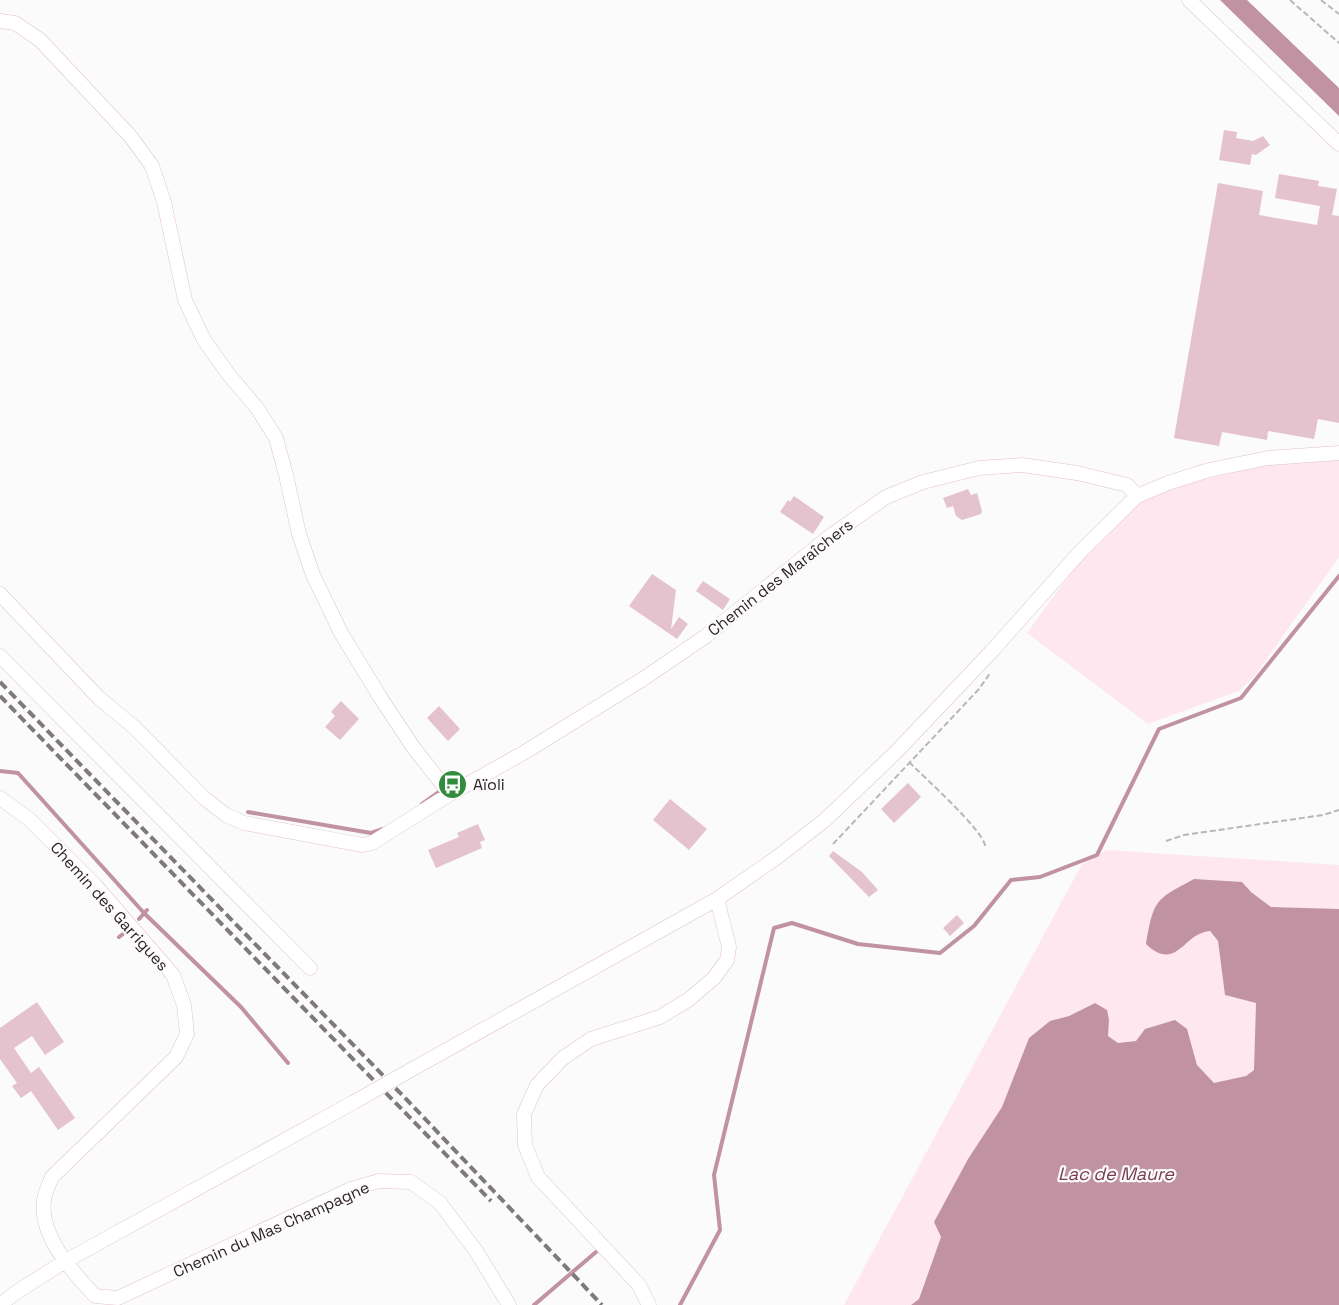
<svg xmlns="http://www.w3.org/2000/svg" width="1339" height="1305" font-family="'Space Grotesk',sans-serif">
<rect width="100%" height="100%" fill="#fbfbfb"/>
<path fill="#fee7ee" d="M1339,459v98l-85,120 -15,14 -91,33 -121,-91 59,-81 53,-51 31,-14 98,-22z
M1107,850l232,15v44l-68,-2 -20,-15 -9,-10 -66,70 25,-20 8,-1 9,10 7,54 31,8 -2,67 -8,6 -32,8 -17,-19 -10,-36 -51,12 -18,2 -10,-7 1,-15 -14,-18 -26,13 -19,5 -21,17 -27,69 -34,52 -34,63 7,15 -22,62 -8,6h-67l238,-441z"/>
<path fill="#c192a2" d="M1220,0h27l92,88v28z
M1194,879l48,3 9,10 20,15 68,2v396h-428l8,-6 22,-62 -7,-15 34,-63 34,-52 27,-69 21,-17 19,-5 26,-13 12,7 2,10 -1,16 10,7 18,-2 9,-12 30,-9 12,9 10,36 17,18 32,-7 8,-6 2,-67 -31,-8 -7,-54 -8,-10c-27,2 -33,42 -64,13 8,-45 9,-44 48,-65z"/>
<g fill="none" stroke-linecap="round" stroke-linejoin="round">
<path stroke="#c192a2" stroke-width="4" d="M0,771l18,2 126,140 97,94 47,56
M422,804l17,-12
M248,812l123,21 12,-4
M139,919l8,-9
M119,937l4,-3
M534,1305l62,-53
M680,1305l40,-75 -6,-55 60,-247 18,-5 66,21 82,9 34,-27 37,-46 29,-3 57,-22 62,-126 82,-31 98,-122"/>
</g>
<path fill="#e4c2ce" d="M1224,130l13,2 -1,6 17,3 10,-5 7,9 -14,10 -4,-1 -2,11 -31,-5z
M1279,174l40,7 -1,5 19,3 -5,26 7,1v207l-21,-4 -4,20 -46,-8 -1,9 -45,-8 -3,14 -45,-8 44,-255 45,8 -4,24 58,10 3,-19 -45,-8z
M968,489l3,6 6,-2 5,18 -1,3 -19,6 -6,-4 -3,-10 -6,2 -4,-10z
M794,496l30,21 -11,17 -33,-22 8,-12 2,2z
M652,574l24,16 -5,39 8,-12 9,7 -11,15 -48,-33z
M703,581l27,18 -7,11 -27,-19z
M341,701l18,18 -19,21 -15,-13 10,-11 -4,-4z
M439,706l21,23 -12,12 -21,-23z
M908,783l13,14 -27,26 -13,-14z
M670,799l37,30 -18,21 -36,-30z
M478,824l7,16 -5,2 2,6 -46,20 -8,-18 31,-13 -2,-4z
M833,851l29,21 16,18 -9,7 -40,-41z
M957,915l7,8 -14,13 -7,-8z
M37,1002l27,40 -19,13 -13,-19 -18,12 17,25 8,-6 36,51 -17,12 -27,-39 -10,7 -9,-12 5,-3 -17,-24v-31z"/>
<g fill="none" stroke-linecap="round" stroke-linejoin="round">
<defs>
<path id="minor" d="M1189,0l150,144
M0,21l15,2 25,17 91,97 21,29 12,36 21,98 19,40 25,35 28,33 19,30 10,37 13,59 14,41 28,58 39,64 33,50 37,47
M0,594l99,104 35,29 70,71 22,17 18,8 119,22 9,-2 78,-49 75,-42 118,-73 63,-43 123,-99 57,-40 37,-15 56,-14 43,-3 55,8 50,12 10,11
M0,656l310,312
M0,798l29,21 66,66 78,90 11,30 3,29 -11,23 -124,120c-3,8 -7,15 -8,23 -5,36 28,71 51,96l23,2 233,-109 28,-8 32,1 29,21 36,48 33,54
M409,1071l308,-172 59,-41 49,-38 72,-69 94,-99 89,-100 57,-56 31,-13 41,-13 59,-12 71,-5
M0,1305l15,-12 49,-31 290,-160
M649,1305l-10,-20 -101,-108 -13,-32 -1,-31 13,-29 26,-27 28,-19 69,-22 28,-17 26,-22 13,-18 2,-13 -12,-48"/>
</defs>
<use href="#minor" stroke="#e2c1cc" stroke-width="15"/>
<path stroke="#b9b6b7" stroke-width="2" stroke-dasharray="6 3" stroke-linecap="butt" d="M1290,0l49,43
M1321,0l18,14
M909,762c14,14 76,70 76,84
M1166,841l18,-6 139,-20 16,-5
M833,844l146,-155 12,-17"/>
<use href="#minor" stroke="#fff" stroke-width="14"/>
<path stroke="#80797b" stroke-width="4" stroke-dasharray="9 4.5" stroke-linecap="butt" d="M0,682l407,418 195,205
M0,696l491,505"/>
<defs>
<path id="minor-bridge" d="M354,1102l55,-31"/>
</defs>
<use href="#minor-bridge" stroke="#e2c1cc" stroke-width="15" stroke-linecap="butt"/>
<use href="#minor-bridge" stroke="#fff" stroke-width="14"/>
</g>
<defs>
<symbol id="bus-disc" viewBox="-11 -11 22 22"><circle r="9.5" fill="#318c3d" stroke="#fbfbfb"/><path d="M-5-6H5V4H4V6H2V4H-2V6H-4V4H-5ZM-3.5-4V0h7V-4ZM-3.5 1.2v1.5H-2V1.2ZM2 1.2v1.5H3.5V1.2Z" fill="#fff"/></symbol>
</defs>
<g fill-rule="evenodd">
<use href="#bus-disc" x="436" y="768" width="33" height="33"/>
</g>
<g text-anchor="middle" stroke-width="4.5" stroke-linejoin="round" paint-order="stroke">
<g font-size="16" fill="#2b1f23" stroke="#fbfbfb">
<text transform="translate(780 577) rotate(-38)" y="6">Chemin des Maraîchers</text>
<text transform="translate(110 906) rotate(48)" y="6">Chemin des Garrigues</text>
<text transform="translate(271 1229) rotate(-24)" y="6">Chemin du Mas Champagne</text>
</g>
<g font-size="16" fill="#2b1f23" stroke="#fbfbfb" text-anchor="start">
<text x="473" y="790">Aïoli</text>
</g>
<g font-size="18" font-style="italic" fill="#793c55" stroke="#fbfbfb">
<text x="1116" y="1180">Lac de Maure</text>
</g>
</g>
</svg>
